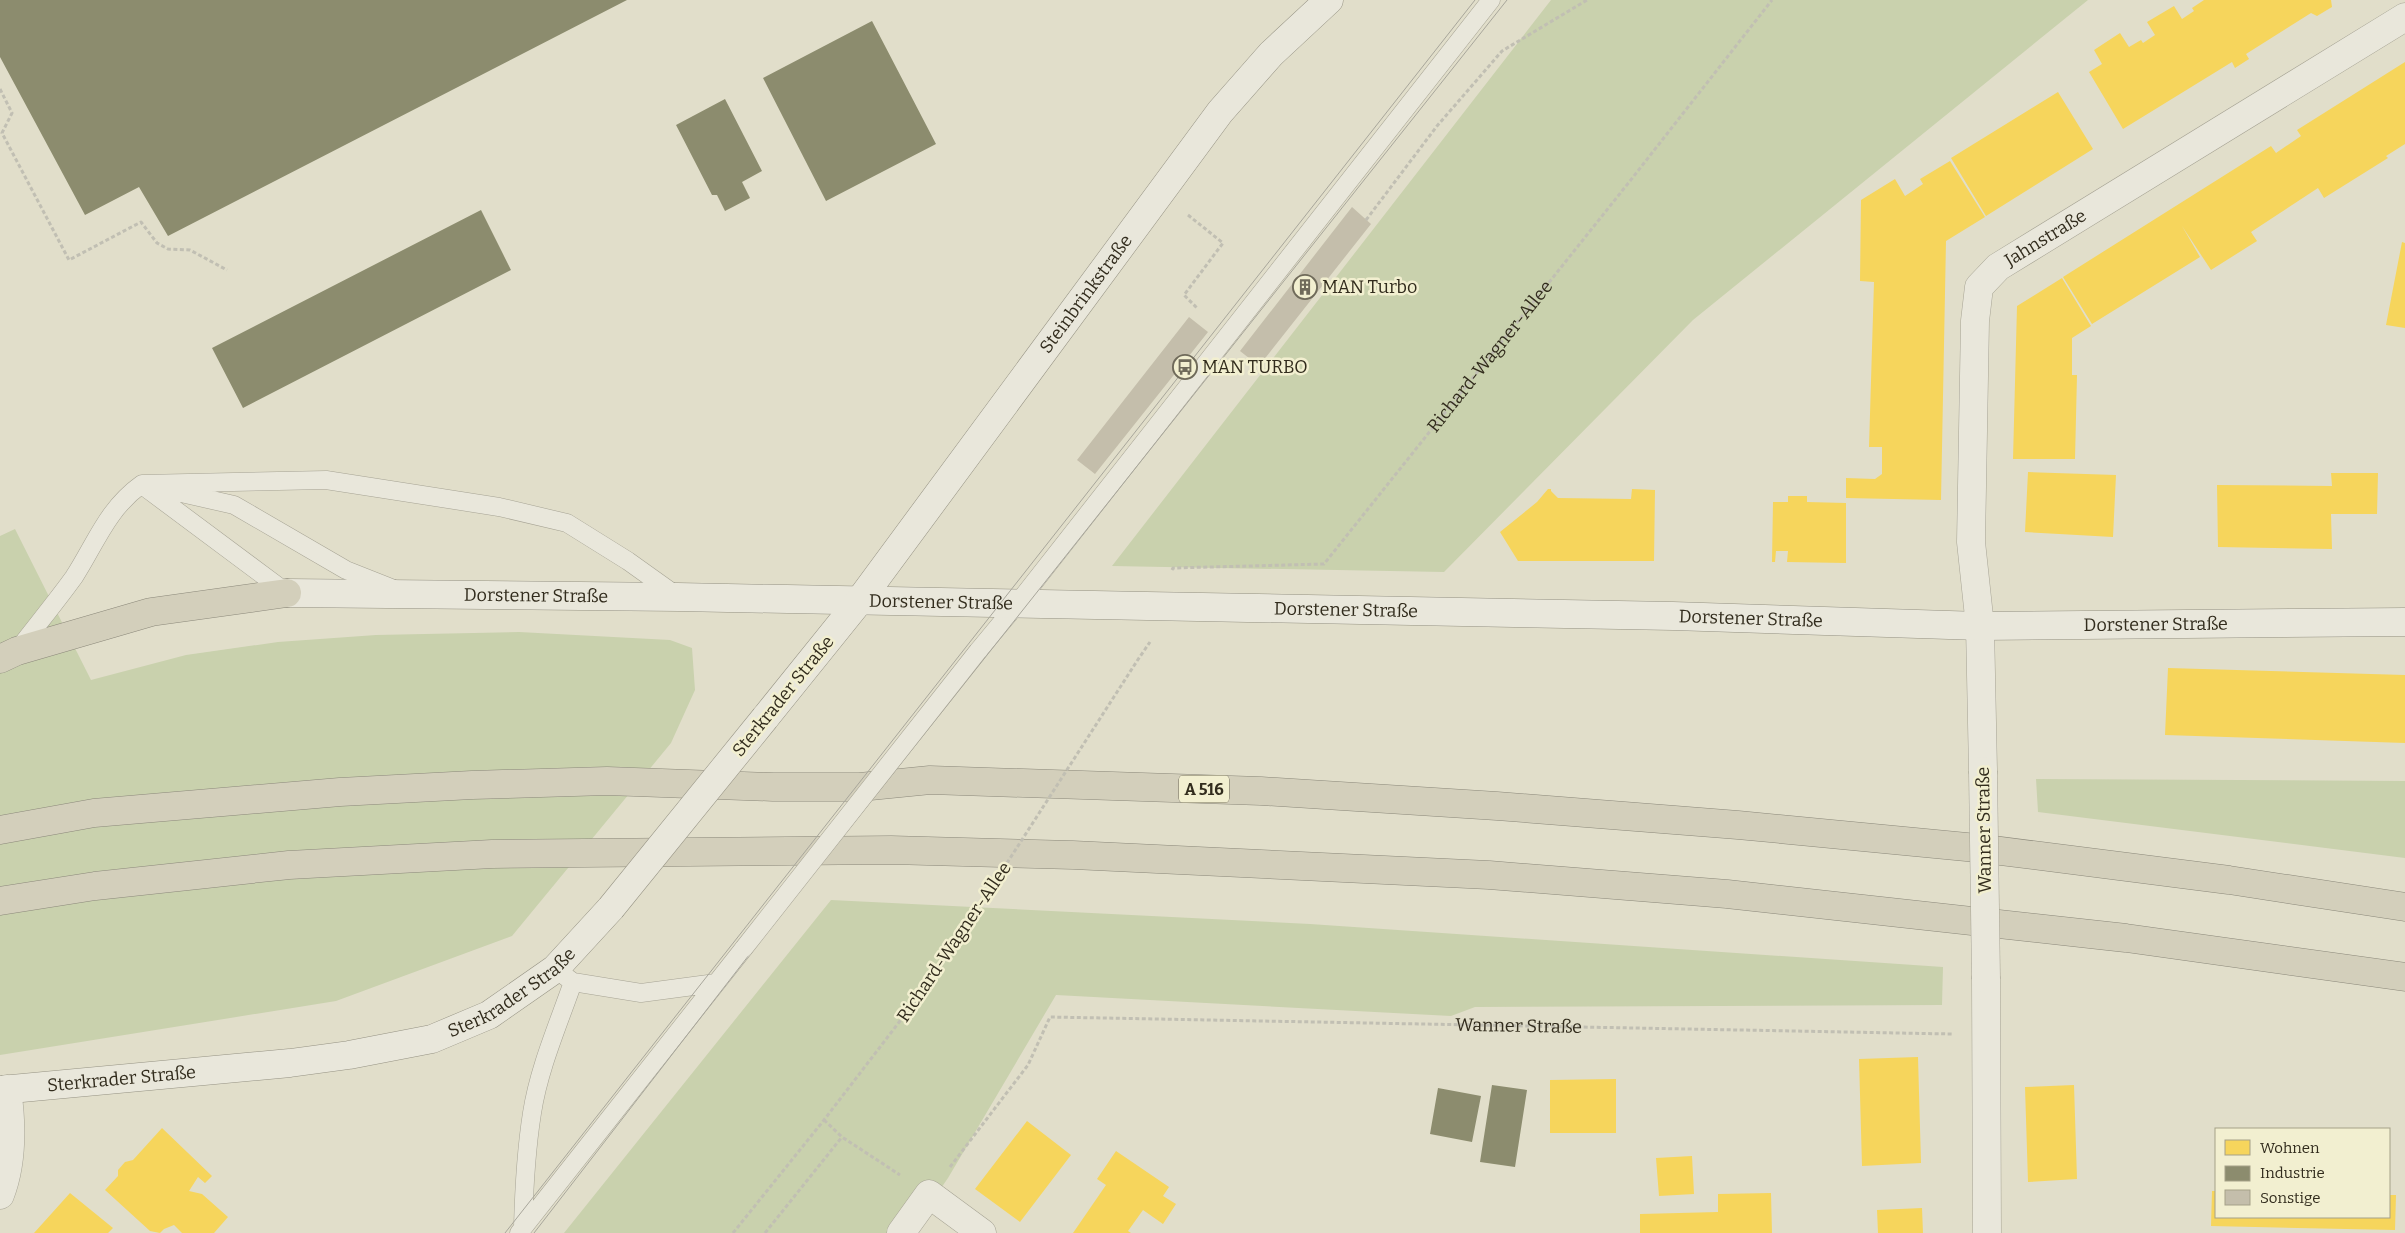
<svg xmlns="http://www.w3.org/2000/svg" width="2405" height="1233" font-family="Bitter,serif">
<rect width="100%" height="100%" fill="#e1deca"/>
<path fill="#c9d1ad" d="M1551,0h537l-395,320 -249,252 -332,-6z
M15,529l76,151 95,-25 92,-13 98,-7 143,-3 151,8 22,8 3,42 -24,53 -159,193 -176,65 -336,54v-519z
M2036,779l369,2v77l-367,-46z
M831,900l479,24 633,43 -1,38 -467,2 -24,9 -395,-21 -108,183 -38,55h-346z"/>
<path fill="#f6d55c" d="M2204,0h127l1,7 -15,9 -6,-3 -65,41 3,5 -14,9 -3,-6 -109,67 -34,-57 13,-8 -8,-14 26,-17 9,14 12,-7 2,3 12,-8 -8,-13 27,-16 8,13 12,-8 -2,-3z
M2405,62v82l-19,12 2,2 -64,40 -6,-10 -67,44 6,9 -46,29 -29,-44 18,31 -108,67 -29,-47 208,-131 5,7 25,-17 -4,-6z
M2058,92l35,57 -107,67 -35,-58z
M1950,161l35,56 -39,24 -5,259 -95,-2v-20l29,1 7,-5v-27h-13l5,-165 -14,-1 1,-81 34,-21 10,17 18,-12 -3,-5z
M2402,242l3,1v85l-19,-3z
M2062,278l29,48 -19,12v37h5l-2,84h-62l4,-153z
M2028,472l88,3 -3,62 -88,-5z
M2331,473h47l-1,41h-46l1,35 -114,-2 -1,-62 115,1z
M1548,489h3v2l7,7 73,1 1,-10 23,1 -1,71h-136l-18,-29 37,-30z
M1788,496h19v6l39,1v60l-59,-1 1,-11h-12l-1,11h-3l1,-60h15z
M2168,668l237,7v68l-240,-8z
M1918,1057l3,106 -59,3 -3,-107z
M1616,1079v54h-66v-53z
M2074,1085l3,94 -49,3 -3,-95z
M1027,1121l44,34 -51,67 -45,-33z
M162,1128l50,48 -7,7 -7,-6 -9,14 13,3 26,23 -14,16h-32l-8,-8 -10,4 -4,4 -10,-2 -45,-41 13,-14v-6l7,-8 8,-2z
M1116,1151l53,36 -6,9 13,8 -13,20 -20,-14 -15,21 3,2h-58l33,-48 -9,-6z
M1692,1156l2,38 -35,2 -3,-38z
M2212,1191h4v26h173v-22h7l-1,35 -184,-4z
M70,1193l43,35 -5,5h-74z
M1771,1193l1,40h-132v-19l78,-2v-18z
M1922,1208l1,25h-45l-1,-23z"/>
<path fill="#8c8c6e" d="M0,0h627l-459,236 -29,-49 -54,28 -85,-158z
M872,21l64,123 -110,57 -63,-123z
M725,99l37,72 -20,11 8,16 -25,13 -8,-16h-5l-36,-70z
M481,210l30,60 -268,138 -31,-60z
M1492,1085l35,5 -12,77 -35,-5z
M1438,1088l43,8 -9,46 -42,-8z"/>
<path fill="#c4beab" d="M1352,207l19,17 -112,142 -19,-15z
M1189,317l19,15 -113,142 -18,-14z"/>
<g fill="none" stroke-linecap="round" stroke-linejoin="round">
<defs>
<path id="lane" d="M146,488l141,105
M168,490l66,15 112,65 48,19
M17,651c19,-25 39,-49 57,-74 22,-34 33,-68 68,-93l184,-4 173,27 68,16 61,38 49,35
M978,651l39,-47 474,-604
M573,982l68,11 75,-10
M523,1227c1,-38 3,-76 9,-114 7,-45 26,-88 41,-131l-18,-13
M519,1233l225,-285"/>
<g id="street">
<path id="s3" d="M1983,771l-3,-145 -9,-84 4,-221 4,-34 19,-20 407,-250"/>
<path d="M1986,979l1,254"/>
<path d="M0,1195c13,-33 12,-71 7,-106"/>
<path d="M901,1233l28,-39 53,39"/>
</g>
<g id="secondary">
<path id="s4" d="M287,593l391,4 469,9 526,10 307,10 425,-4"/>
<path id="s5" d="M765,718l95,-118 360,-488 51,-58 58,-54"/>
<path id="s6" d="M0,1090l290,-27 59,-8 83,-16 57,-24 66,-46 56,-61"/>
</g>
<path id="highway" d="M0,659l17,-8 134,-39 136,-19
M0,830l94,-17 246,-21 132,-7 135,-4 166,6h87l70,-7 331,11 236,15 241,19 239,23 252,32 176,27
M0,901l95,-15 194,-21 203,-11 399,-4 182,5 416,20 238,19 399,44 279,39"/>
</defs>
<use href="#lane" stroke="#a6a394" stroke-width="19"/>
<use href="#street" stroke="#a6a394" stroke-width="29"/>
<use href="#secondary" stroke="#959283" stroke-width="29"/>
<use href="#highway" stroke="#8b887a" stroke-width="29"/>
<g stroke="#c1bfb3" stroke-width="3" stroke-dasharray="4 2.5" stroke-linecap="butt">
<path d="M0,89l12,24 -10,20 67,127 72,-38 16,21 11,6 22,1 37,20"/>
<path d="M1188,215l35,28 -39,52 13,13"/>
<path d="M1366,220l71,-94 65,-75 85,-51"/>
<path id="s1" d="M1172,570l1,-2 151,-4 306,-383 142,-181"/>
<path d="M1137,661l13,-19"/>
<path d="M824,1120l18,17 58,38"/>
<path id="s2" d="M950,1167l78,-102 22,-48 902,17"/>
<path d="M733,1233l91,-113 109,-142"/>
<path d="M765,1233l77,-96"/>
</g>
<use href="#lane" stroke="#e9e7db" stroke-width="18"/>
<use href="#street" stroke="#e9e7db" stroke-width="28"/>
<use href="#secondary" stroke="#e9e7db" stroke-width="28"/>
<use href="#highway" stroke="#d3cfbb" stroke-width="28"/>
<path stroke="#a8a69b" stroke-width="1" d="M505,1233l970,-1233
M534,1233l215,-278 758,-955"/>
<defs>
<path id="lane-bridge" d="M744,948l234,-297"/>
<path id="street-bridge" d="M1983,771l3,208"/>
<path id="secondary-bridge" d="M611,908l154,-190"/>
</defs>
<use href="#lane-bridge" stroke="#a6a394" stroke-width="19" stroke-linecap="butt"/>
<use href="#street-bridge" stroke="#a6a394" stroke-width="29" stroke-linecap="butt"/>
<use href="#secondary-bridge" stroke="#959283" stroke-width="29" stroke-linecap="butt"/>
<path stroke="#c1bfb3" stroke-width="3" stroke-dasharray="4 2.5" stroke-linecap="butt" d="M933,978l204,-317"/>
<use href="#lane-bridge" stroke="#e9e7db" stroke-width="18"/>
<use href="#street-bridge" stroke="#e9e7db" stroke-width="28"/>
<use href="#secondary-bridge" stroke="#e9e7db" stroke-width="28"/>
</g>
<defs>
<symbol id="building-ring" viewBox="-11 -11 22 22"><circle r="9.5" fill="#f2efd0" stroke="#6f6a5a" stroke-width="1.5"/><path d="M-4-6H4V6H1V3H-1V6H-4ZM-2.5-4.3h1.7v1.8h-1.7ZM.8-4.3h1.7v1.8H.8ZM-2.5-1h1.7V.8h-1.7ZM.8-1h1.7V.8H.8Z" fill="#6f6a5a"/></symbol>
<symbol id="bus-ring" viewBox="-11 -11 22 22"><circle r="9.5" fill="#f2efd0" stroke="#6f6a5a" stroke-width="1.5"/><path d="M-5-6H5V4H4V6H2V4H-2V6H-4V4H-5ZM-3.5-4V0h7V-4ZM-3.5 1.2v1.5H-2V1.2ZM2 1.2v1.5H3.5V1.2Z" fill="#6f6a5a"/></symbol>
</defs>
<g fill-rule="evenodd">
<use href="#building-ring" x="1291" y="273" width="28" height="28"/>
<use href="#bus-ring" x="1171" y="353" width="28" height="28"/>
</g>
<g text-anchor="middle" stroke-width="5" stroke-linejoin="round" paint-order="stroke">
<rect fill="#f2efd0" stroke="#6c6653" stroke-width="1" x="1179" y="775.5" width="50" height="27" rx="4"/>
<g font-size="16" font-weight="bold" fill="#322c1d">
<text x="1204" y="795">A 516</text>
</g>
<g font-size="18" fill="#322c1d" stroke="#f2efd0">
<text dy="6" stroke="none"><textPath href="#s3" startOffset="568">Jahnstraße</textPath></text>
<text dy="6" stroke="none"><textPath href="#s5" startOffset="532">Steinbrinkstraße</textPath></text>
<text dy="6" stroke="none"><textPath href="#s1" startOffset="419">Richard-Wagner-Allee</textPath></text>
<text dy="6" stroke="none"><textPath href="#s4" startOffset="249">Dorstener Straße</textPath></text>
<text dy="6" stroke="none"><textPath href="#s4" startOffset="654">Dorstener Straße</textPath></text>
<text dy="6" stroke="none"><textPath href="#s4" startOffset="1059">Dorstener Straße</textPath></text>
<text dy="6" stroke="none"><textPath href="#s4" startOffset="1464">Dorstener Straße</textPath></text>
<text dy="6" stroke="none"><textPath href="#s4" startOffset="1869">Dorstener Straße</textPath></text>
<text transform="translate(783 696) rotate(-51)" y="6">Sterkrader Straße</text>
<text transform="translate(1984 830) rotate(-91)" y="6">Wanner Straße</text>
<text transform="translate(954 942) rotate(-56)" y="6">Richard-Wagner-Allee</text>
<text dy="6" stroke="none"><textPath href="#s6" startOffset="528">Sterkrader Straße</textPath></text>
<text dy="6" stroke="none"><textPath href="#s2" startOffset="650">Wanner Straße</textPath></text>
<text dy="6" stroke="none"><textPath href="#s6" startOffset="122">Sterkrader Straße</textPath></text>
</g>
<g font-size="18" fill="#322c1d" stroke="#f2efd0" text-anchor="start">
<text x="1322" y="293">MAN Turbo</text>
<text x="1202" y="373">MAN TURBO</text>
</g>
</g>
<rect x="2215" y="1128" width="175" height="90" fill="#f2efd0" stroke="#a5a188"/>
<rect x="2225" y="1140" width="25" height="15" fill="#f6d55c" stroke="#a5a188"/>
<text x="2260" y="1153" font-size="15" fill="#322c1d">Wohnen</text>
<rect x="2225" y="1166" width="25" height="15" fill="#8c8c6e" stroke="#a5a188"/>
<text x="2260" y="1178" font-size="15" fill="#322c1d">Industrie</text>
<rect x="2225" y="1190" width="25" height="15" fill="#c4beab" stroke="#a5a188"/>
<text x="2260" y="1203" font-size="15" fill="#322c1d">Sonstige</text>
</svg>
